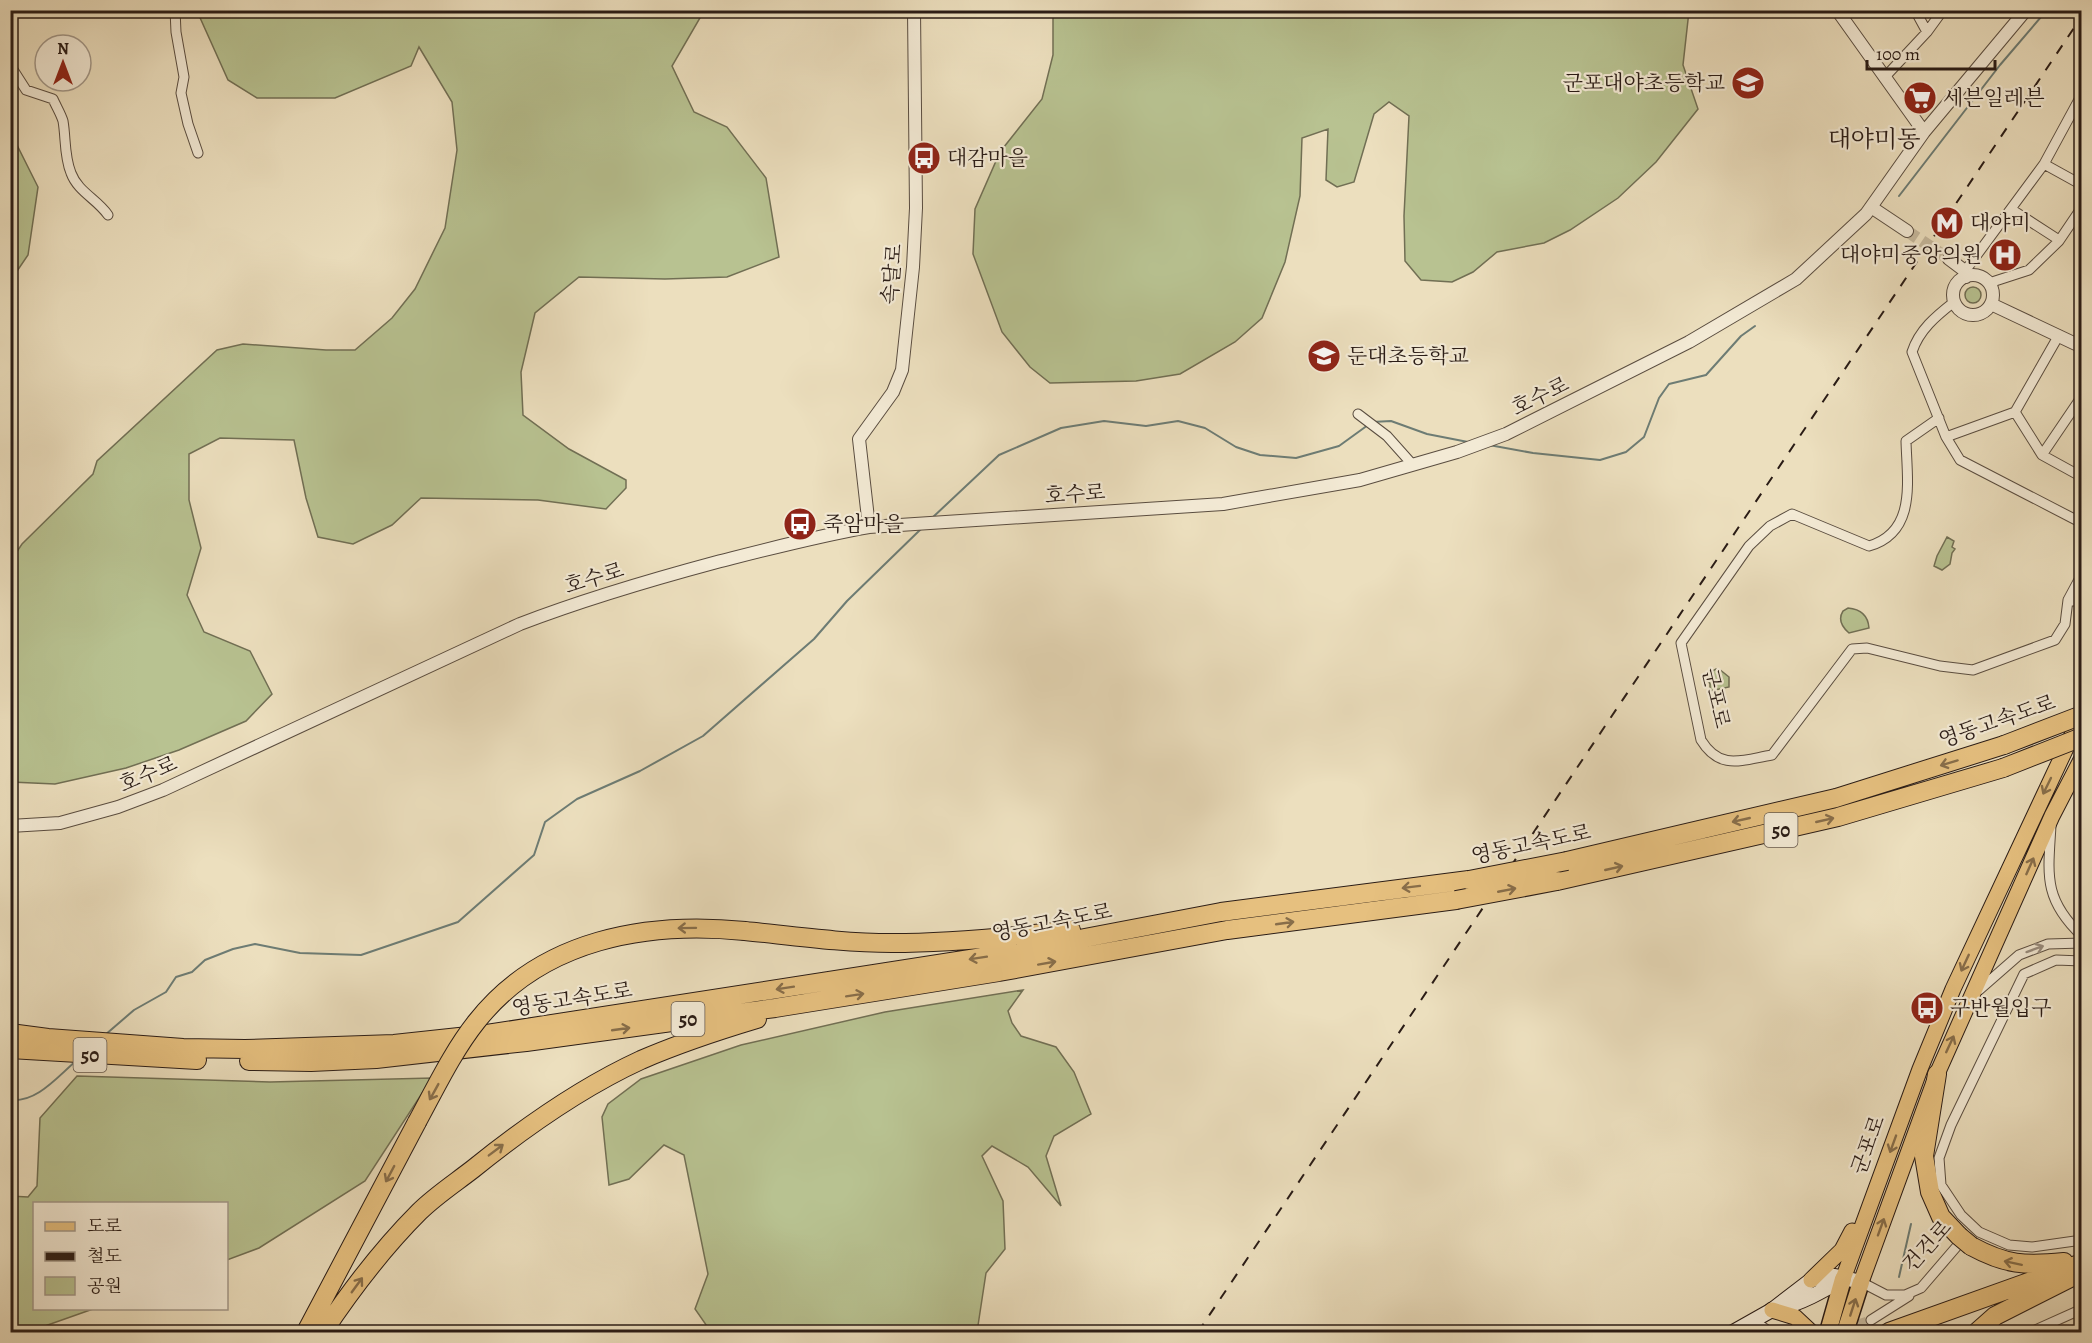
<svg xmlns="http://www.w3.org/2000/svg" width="2092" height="1343" font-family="Alegreya,'Noto Serif KR',serif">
<rect width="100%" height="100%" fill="#ecdfbe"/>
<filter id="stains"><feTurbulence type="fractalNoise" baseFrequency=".00333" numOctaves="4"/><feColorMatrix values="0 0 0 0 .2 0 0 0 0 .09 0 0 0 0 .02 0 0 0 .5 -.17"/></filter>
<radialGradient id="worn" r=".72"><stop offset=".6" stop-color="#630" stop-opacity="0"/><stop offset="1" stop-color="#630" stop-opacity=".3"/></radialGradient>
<path fill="#b8c291" stroke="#716f54" stroke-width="1.5" d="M14,10v129l24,48 -10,68 -17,25 -1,-269z
M197,11h507l-32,55 22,46 33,15 39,51 13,79 -52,20 -62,2 -86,-2 -44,36 -14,59 2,43 46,34 57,31v8l-20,21 -68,-9 -117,-2 -29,27 -39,19 -35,-7 -12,-39 -12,-58 -74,-2 -31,16v46l12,48 -14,47 17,37 46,19 22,43 -26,27 -67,29 -53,18 -71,16 -44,-2 -1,-220 12,-18 71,-70 4,-13 120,-111 26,-6 83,6h29l37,-32 23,-29 30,-61 12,-78 -5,-48 -33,-55 -8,19 -76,32h-78l-29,-18z
M1053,11h636l-6,54 15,44 -42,53 -38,36 -48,32 -26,13 -47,9 -24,20 -21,10 -31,-2 -16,-19 -1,-45 5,-100 -20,-14 -15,12 -20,68 -17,5 -11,-7 2,-51 -26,9 -2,58 -15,66 -23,56 -27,24 -55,32 -44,7 -86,2 -20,-16 -28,-35 -29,-78 2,-45 25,-57 42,-53 11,-44z
M1965 295a8 8 0 1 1 16 0a8 8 0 1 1-16 0Z
M1947,537l7,4 -2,6 3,2 -3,4 -2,11 -8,6 -8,-4 3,-10z
M1848,608c12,1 20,7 21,20l-20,5c-7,-6 -11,-14 -6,-22z
M1716,669h3l10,8v10l-19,4v-7l-5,-9z
M1023,990l-15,21 4,12 9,13 35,11 18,25 17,42 -37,22 -8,20 15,50 -33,-39 -36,-21 -10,10 21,45 2,48 -19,24 -9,59h-266l-16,-23 13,-35 -24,-119 -20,-10 -35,34 -20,6 -7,-68 6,-13 33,-25 100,-34 144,-33z
M77,1076l193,6 162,-4 -67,103 -106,67 -32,12 -1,-56h-192v104l59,1 -65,23h-17l-1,-136 18,1 9,-11 3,-68z"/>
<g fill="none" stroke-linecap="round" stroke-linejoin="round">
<path stroke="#6d7c74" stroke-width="2" d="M1899,196l101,-131 47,-55
M1372,422l19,-1 36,13 41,8
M1489,445l44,8 67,7 26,-8 18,-15 15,-39 10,-14 37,-9 35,-39 14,-10
M932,518l67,-63 62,-27 43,-7 42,5 32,-5 27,7 31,19 24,8 36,3 43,-12 29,-21
M105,1035l29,-25 32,-18 10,-15 16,-5 13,-12 28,-11 22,-5 45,9 61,2 97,-33 76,-67 11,-33 32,-23 63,-28 63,-35 111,-97 33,-38 75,-73
M10,1100c27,3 48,-24 66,-39
M1899,1277l12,-53"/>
<path stroke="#c5b89c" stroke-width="9" stroke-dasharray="9 4.5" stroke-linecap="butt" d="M1845,1328l26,-8"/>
<path stroke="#c5b89c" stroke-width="12" stroke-dasharray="12 6" stroke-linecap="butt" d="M1907,231l42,28"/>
<defs>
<path id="minor" d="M175,10l1,22 8,45 -3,16 7,31 10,29
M1915,10l12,22
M10,65l16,25 27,9c3,7 8,15 10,22 3,17 1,35 8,52 7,19 26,26 37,42
M1884,78l43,-46 16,-22
M2044,164l38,21
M2011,209l48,31
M1965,271l79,-107 38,-70
M1989,283l40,-13 30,-29 23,-34
M1954,302c-18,14 -35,28 -42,50l34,85 14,23 122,63
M2082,396l-40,59 40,22
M2015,412l27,43
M1358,414l29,22 25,28
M1939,418l-33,23c1,40 11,91 -37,105l-77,-32 -22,12 -21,20 -68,97 20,97c19,31 41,20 71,15l80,-106 15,-1 73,18 33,4 82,-30 10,-16 3,-24 14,-26
M1946,437l69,-25 44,-77
M2068,600l14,2
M2051,826c-3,49 -8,73 31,110
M2082,961l-26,-1 -32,14 -73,151 -12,33 2,27 20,30 18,17 30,13 23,2 50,-7
M1979,990l40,-35 29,-11 34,-1
M1861,1282l25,13h19l16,-7 43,-50
M1871,1320l38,-24
M1754,1321l16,11
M2031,1332l51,-23"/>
<path id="tertiary" d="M1837,10l87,122
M1871,207l36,24
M1949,259l16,12 1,6
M1953 295a20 20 0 1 1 40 0a20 20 0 1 1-40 0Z
M1991,304l91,43
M869,527l-10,-88 34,-47 9,-22 11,-103 3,-59 -2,-198
M10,826l50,-3 58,-16 45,-17 357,-166c65,-25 130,-44 197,-62 51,-13 100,-26 152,-35l354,-23 137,-24 97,-28 49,-18 183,-92 107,-63 70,-65 58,-82 102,-122"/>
<path id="secondary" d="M1777,1309c23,-5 46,-18 66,-30
M1733,1332l39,-22 39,-30 14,-4h10l26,6"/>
<path id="primary" d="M1843,1279l77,-210 33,-80 129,-275
M1811,1280l31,-30 10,-19
M1861,1282l76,-208 115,-258 30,-58
M1772,1310l23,7 16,15"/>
<path id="trunk" d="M1828,1332l15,-53
M1845,1332l16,-50"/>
<path id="motorway" d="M1567,861l269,-63 168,-53
M1557,881l281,-64 165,-49
M745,931c49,5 98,12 147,12 60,0 119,-6 179,-13
M10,1033l38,5 135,10 62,1 149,-5 93,-10 509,-79 225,-43 248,-32
M10,1049l187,11
M249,1061l62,1 65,-3 150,-17 249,-34 224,-36 228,-42 229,-30
M1937,1074l-13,82 6,36 11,25 18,19
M1971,1246c35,19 54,20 93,16
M306,1332l111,-210
M323,1332c28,-42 60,-84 96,-120 16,-16 36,-29 54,-43 52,-42 107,-81 168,-109 37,-16 76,-29 116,-41
M1889,1332l193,-69
M1977,1332l18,-16 81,-41"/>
</defs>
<use href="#minor" stroke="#5a4d40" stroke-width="11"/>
<use href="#tertiary" stroke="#5a4d40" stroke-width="14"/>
<use href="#secondary" stroke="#2a1c16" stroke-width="16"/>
<use href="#primary" stroke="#2a1c16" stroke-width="17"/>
<use href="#trunk" stroke="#2a1c16" stroke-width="19"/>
<use href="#motorway" stroke="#2a1c16" stroke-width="20"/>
<use href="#minor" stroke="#f3ead5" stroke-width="9"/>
<use href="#tertiary" stroke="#f3ead5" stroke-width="12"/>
<use href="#secondary" stroke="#f3ead5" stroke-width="14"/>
<use href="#primary" stroke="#e6c07f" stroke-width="15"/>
<use href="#trunk" stroke="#e6c07f" stroke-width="16"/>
<use href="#motorway" stroke="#e6c07f" stroke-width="18"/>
<path stroke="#2a1c16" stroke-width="2" stroke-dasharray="10 10" stroke-linecap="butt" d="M1198,1332l884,-1316"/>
<defs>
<path id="motorway-bridge" d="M2004,745l78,-30
M2003,768l79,-31
M1469,880l98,-19
M1456,900l101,-19
M417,1122c18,-33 36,-71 60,-101 65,-82 170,-100 268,-90
M1959,1236l12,10"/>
</defs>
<use href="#motorway-bridge" stroke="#2a1c16" stroke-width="20" stroke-linecap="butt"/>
<use href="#motorway-bridge" stroke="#e6c07f" stroke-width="18"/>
</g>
<defs><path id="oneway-shaft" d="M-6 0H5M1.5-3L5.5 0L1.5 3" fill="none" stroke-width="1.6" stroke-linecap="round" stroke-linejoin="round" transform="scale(1.5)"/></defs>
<g stroke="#886e4a">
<use href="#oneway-shaft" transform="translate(1949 763) rotate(163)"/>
<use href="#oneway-shaft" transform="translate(2047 786) rotate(116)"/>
<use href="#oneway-shaft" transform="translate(1741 820) rotate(167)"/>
<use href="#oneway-shaft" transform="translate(1825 820) rotate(-13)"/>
<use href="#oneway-shaft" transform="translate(2030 866) rotate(-66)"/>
<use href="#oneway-shaft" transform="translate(1614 868) rotate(-13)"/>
<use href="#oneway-shaft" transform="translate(1411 887) rotate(173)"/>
<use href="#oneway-shaft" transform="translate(1507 890) rotate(-11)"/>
<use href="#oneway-shaft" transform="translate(1285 923) rotate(-8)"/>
<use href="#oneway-shaft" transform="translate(687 928) rotate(179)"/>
<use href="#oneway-shaft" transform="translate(978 958) rotate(171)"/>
<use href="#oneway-shaft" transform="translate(1047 963) rotate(-10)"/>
<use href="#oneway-shaft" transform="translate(1965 963) rotate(115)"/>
<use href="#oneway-shaft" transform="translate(785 988) rotate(171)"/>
<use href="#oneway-shaft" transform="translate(855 995) rotate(-9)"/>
<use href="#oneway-shaft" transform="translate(621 1029) rotate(-8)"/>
<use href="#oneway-shaft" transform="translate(1950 1044) rotate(-65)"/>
<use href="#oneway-shaft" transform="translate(434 1092) rotate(119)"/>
<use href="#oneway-shaft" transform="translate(1893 1144) rotate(110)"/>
<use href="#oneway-shaft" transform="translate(496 1150) rotate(-37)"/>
<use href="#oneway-shaft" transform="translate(390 1174) rotate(118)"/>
<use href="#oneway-shaft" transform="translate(1881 1227) rotate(-70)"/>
<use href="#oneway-shaft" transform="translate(2013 1263) rotate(-168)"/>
<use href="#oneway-shaft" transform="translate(357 1285) rotate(-54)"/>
<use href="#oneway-shaft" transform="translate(1853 1307) rotate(-72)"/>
</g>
<use stroke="#998d7f" href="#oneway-shaft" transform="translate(2035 949) rotate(-20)"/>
<defs>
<symbol id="school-disc" viewBox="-11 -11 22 22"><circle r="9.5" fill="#8f2418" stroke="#f3ead5"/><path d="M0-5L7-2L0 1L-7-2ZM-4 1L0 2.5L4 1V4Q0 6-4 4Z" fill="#fff"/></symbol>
<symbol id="supermarket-disc" viewBox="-11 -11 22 22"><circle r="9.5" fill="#8f2418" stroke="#f3ead5"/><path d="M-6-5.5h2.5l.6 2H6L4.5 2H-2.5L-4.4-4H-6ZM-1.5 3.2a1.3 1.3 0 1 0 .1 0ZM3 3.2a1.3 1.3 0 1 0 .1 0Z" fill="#fff"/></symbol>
<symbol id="bus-disc" viewBox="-11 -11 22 22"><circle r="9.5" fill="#8f2418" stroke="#f3ead5"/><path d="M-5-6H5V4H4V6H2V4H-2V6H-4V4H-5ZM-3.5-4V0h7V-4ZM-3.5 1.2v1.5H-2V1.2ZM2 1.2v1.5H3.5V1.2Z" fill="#fff"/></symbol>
<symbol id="metro-disc" viewBox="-11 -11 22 22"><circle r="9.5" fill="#8f2418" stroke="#f3ead5"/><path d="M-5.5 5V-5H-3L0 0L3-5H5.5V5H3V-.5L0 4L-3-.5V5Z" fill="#fff"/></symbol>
<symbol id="hospital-disc" viewBox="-11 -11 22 22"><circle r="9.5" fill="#8f2418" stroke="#f3ead5"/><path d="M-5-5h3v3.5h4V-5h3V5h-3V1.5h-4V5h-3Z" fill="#fff"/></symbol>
</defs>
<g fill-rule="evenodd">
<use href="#school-disc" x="1729" y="64" width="38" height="38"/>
<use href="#supermarket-disc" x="1901" y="79" width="38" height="38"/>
<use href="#bus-disc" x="905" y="139" width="38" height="38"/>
<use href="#metro-disc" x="1928" y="204" width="38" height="38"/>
<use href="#hospital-disc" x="1986" y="236" width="38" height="38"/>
<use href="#school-disc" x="1305" y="337" width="38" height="38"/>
<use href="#bus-disc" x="781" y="505" width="38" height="38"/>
<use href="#bus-disc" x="1908" y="989" width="38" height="38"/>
</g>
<g text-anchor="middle" stroke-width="4.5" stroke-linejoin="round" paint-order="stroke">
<g fill="#f3ead5" stroke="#665a4f" stroke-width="1.5">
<rect x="1764.5" y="813" width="33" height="34" rx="4.5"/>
<rect x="671.5" y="1002" width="33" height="34" rx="4.5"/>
<rect x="73.5" y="1038" width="33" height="34" rx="4.5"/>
</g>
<g font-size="20" font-weight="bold" fill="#2a1c16">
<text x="1781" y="837">50</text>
<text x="688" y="1026">50</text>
<text x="90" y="1062">50</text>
</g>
<g font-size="21" fill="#2a1c16" stroke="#f3ead5" text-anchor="start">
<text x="1725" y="90" text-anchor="end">군포대야초등학교</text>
<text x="1943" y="105">세븐일레븐</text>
<text x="947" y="165">대감마을</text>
<text x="1970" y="230">대야미</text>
<text x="1982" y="262" text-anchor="end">대야미중앙의원</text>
<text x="1347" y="363">둔대초등학교</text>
<text x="823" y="531">죽암마을</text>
<text x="1950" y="1015">구반월입구</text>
</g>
<g font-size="21" fill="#2a1c16" stroke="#f3ead5">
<text transform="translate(892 274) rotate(-85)" y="7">속달로</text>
<text transform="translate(1540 396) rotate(-26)" y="7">호수로</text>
<text transform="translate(1075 494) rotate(-4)" y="7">호수로</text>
<text transform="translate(594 578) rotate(-17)" y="7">호수로</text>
<text transform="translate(1716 698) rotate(77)" y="7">군포로</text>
<text transform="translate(1997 721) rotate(-19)" y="7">영동고속도로</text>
<text transform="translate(148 774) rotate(-23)" y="7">호수로</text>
<text transform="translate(1531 844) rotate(-12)" y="7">영동고속도로</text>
<text transform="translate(1052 922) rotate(-11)" y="7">영동고속도로</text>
<text transform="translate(572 999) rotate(-9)" y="7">영동고속도로</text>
<text transform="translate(1868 1145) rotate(-70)" y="7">군포로</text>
<text transform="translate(1927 1246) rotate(-48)" y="7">건건로</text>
</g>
<g font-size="24" fill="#2a1c16" stroke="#f3ead5">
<text x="1874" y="147">대야미동</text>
</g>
</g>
<rect width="2092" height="1343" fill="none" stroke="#ecdfbe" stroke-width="36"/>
<rect x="12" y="12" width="2068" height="1319" fill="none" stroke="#2a1c16" stroke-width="3"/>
<rect x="18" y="18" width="2056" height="1307" fill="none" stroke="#2a1c16" stroke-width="1.5"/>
<rect x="33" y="1202" width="195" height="108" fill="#f3ead5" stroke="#a39889" stroke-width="1.5"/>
<rect x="45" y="1222" width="30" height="9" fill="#e6c07f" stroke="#a39889" stroke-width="1.5"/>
<text x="87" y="1232" font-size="18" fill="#2a1c16">도로</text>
<rect x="45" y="1252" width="30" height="9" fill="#2a1c16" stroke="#a39889" stroke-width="1.5"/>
<text x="87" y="1262" font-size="18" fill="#2a1c16">철도</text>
<rect x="45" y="1277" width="30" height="18" fill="#b8c291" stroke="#a39889" stroke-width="1.5"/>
<text x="87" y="1292" font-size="18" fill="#2a1c16">공원</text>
<g transform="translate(63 63)"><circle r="28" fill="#f3ead5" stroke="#a39889" stroke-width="1.5"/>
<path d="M0-4.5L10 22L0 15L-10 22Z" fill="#8f2418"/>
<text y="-9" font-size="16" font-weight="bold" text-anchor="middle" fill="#2a1c16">N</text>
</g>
<path d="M1867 60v9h128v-9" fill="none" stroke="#2a1c16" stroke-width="3"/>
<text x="1876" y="60" font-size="18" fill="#2a1c16" stroke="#f3ead5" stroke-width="4.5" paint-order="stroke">100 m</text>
<rect width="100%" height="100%" filter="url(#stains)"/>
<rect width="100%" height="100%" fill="url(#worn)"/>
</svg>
